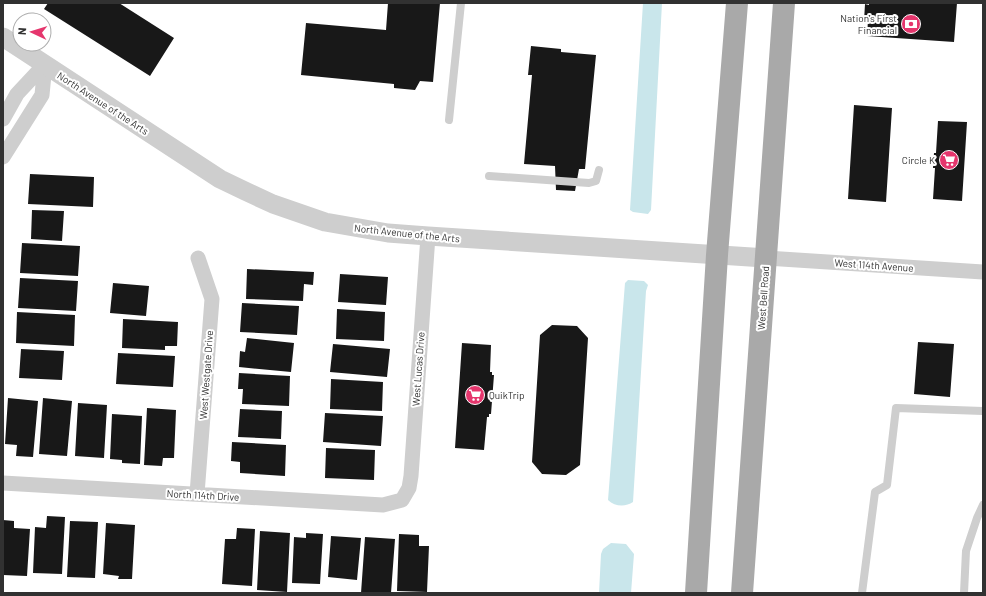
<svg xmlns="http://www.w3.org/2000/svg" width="986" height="596" font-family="Barlow,sans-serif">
<rect width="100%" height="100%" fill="#fff"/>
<path fill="#c9e6eb" d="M643,3h19l-11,207 -3,4 -15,-2 -3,-2z
M628,280l16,1 4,4 -2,6 -13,211c-7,5 -18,5 -25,-2l17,-217z
M611,543l15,1 8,10 -3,39h-32l2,-39 2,-5z"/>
<path fill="#181818" d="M48,3h71l55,35 -24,38 -106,-67z
M388,3h52l-7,79 -13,-1 -5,9 -21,-2v-4l-93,-9 5,-52 80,7z
M869,3h88l-3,39 -87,-6 1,-16 -4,1 1,-17 4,1z
M531,46l30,3v3l35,3 -11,114h-6l-4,22 -19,-1 -1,-24 -31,-2 8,-89h-4z
M854,105l38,3 -6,94 -38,-3z
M938,121l29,1 -5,79 -29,-2 2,-31h-2l1,-15h2z
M30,174l64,3 -1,30 -65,-3z
M32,210l32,1 -2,30 -31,-2z
M22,243l58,3 -2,30 -58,-3z
M247,269l67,3 -1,13 -9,-1 -1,17 -57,-2z
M340,274l48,3 -2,28 -48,-3z
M20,278l58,3 -2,30 -58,-3z
M113,283l36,3 -3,30 -36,-3z
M242,303l57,3 -2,29 -57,-3z
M337,309l48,3 -1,29 -48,-2z
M17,312l58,3 -1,31 -58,-3z
M123,319l55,3 -1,24h-12v4l-43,-2z
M552,325l25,1 11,12 -8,127 -14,10 -24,-1 -10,-12 8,-127z
M247,338l47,5 -3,29 -52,-5 1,-16 5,1z
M918,342l36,2 -4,53 -36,-3z
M462,343l29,2 -1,27h2v3h2l-3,39h-2v3h-2l-3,33 -29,-2z
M333,344l57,5 -3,28 -57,-5z
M21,349l43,2 -2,29 -43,-2z
M118,353l57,3 -2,31 -57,-3z
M239,373l51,3 -1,30 -47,-2 1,-15h-5z
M331,379l52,3 -1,29 -52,-2z
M8,398l30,3 -5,56 -17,-1 1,-11 -12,-1z
M43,398l29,3 -5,55 -28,-2z
M78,403l29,2 -3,53 -29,-2z
M147,408l29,2 -2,48h-11l-1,8 -18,-1z
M240,409l42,2 -1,28 -43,-2z
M325,413l58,3 -2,30 -58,-4z
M112,414l30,2 -2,48 -18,-1v-3l-12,-1z
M232,442l54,3 -1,31 -45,-3v-11l-9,-1z
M326,448l49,2 -1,30 -49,-2z
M47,516l18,1 -3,57 -29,-1 2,-46 11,1z
M3,520l11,1v7l16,1 -3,47 -24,-1z
M70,521l28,1 -3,56 -28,-1z
M106,523l29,2 -3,54h-14l1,-3 -16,-2z
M237,528l18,1 -3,57 -30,-2 3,-45h11z
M260,531l30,2 -3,59 -30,-2z
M306,533l17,1 -3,50 -28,-1 2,-46 12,1z
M399,534l20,1v11h10l-2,46 -30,-1z
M331,536l30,2 -4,42 -29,-3z
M365,537l30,2 -4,54h-30z"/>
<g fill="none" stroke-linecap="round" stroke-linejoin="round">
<path stroke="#cecece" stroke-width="8" d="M449,120l12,-117
M489,176l100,7 7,-2 3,-11
M862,593l13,-101 12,-7 9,-77 87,3
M964,593l2,-42 11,-33 6,-13"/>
<path stroke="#cecece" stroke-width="15" d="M3,119l14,-25 28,-30
M3,157l39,-62 3,-31
M766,258l217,14
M3,483l380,22 19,-5 7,-12 2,-12 17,-240
M197,494l15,-195 -14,-41"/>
<path stroke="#cecece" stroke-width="19" d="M3,37l217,142 25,12 28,13 52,18 63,11 40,3 338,22"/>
<path stroke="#a9a9a9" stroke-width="22" d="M696,593l21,-338 20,-252
M742,593l42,-590"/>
</g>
<defs>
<symbol id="bank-disc" viewBox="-11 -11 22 22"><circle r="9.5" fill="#e5366d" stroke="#fff"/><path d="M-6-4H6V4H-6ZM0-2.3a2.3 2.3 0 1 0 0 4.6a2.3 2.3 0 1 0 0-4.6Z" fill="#fff"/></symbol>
<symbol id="supermarket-disc" viewBox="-11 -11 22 22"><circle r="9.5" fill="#e5366d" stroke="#fff"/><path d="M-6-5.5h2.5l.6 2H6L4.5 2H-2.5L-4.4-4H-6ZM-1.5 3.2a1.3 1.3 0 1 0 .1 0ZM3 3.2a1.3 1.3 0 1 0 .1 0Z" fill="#fff"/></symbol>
</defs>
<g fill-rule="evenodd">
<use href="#bank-disc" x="900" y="13" width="22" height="22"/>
<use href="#supermarket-disc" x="938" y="149" width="22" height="22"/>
<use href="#supermarket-disc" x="464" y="384" width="22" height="22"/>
</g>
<g text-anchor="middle" stroke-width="4" stroke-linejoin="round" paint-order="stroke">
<g font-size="10" fill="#313131" stroke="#fff" text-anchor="end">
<text x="897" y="22">Nation's First<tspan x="897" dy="12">Financial</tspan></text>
<text x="935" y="164">Circle K</text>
<text x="489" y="399" text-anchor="start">QuikTrip</text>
</g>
<g font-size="10" fill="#313131" stroke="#fff">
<text transform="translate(103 103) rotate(33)" y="4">North Avenue of the Arts</text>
<text transform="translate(407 233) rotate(6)" y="4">North Avenue of the Arts</text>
<text transform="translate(874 265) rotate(4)" y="4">West 114th Avenue</text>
<text transform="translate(763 298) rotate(-86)" y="4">West Bell Road</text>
<text transform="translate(418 369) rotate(-86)" y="4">West Lucas Drive</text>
<text transform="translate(206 375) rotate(-86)" y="4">West Westgate Drive</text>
<text transform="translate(203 495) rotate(3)" y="4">North 114th Drive</text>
</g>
</g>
<rect width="986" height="596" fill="none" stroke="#313131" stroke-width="8"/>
<g transform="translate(32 32) rotate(274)"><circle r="19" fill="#ffffff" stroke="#adadad"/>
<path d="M0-3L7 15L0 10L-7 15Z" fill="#e5366d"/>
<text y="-6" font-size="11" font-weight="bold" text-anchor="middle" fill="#313131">N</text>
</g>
</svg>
